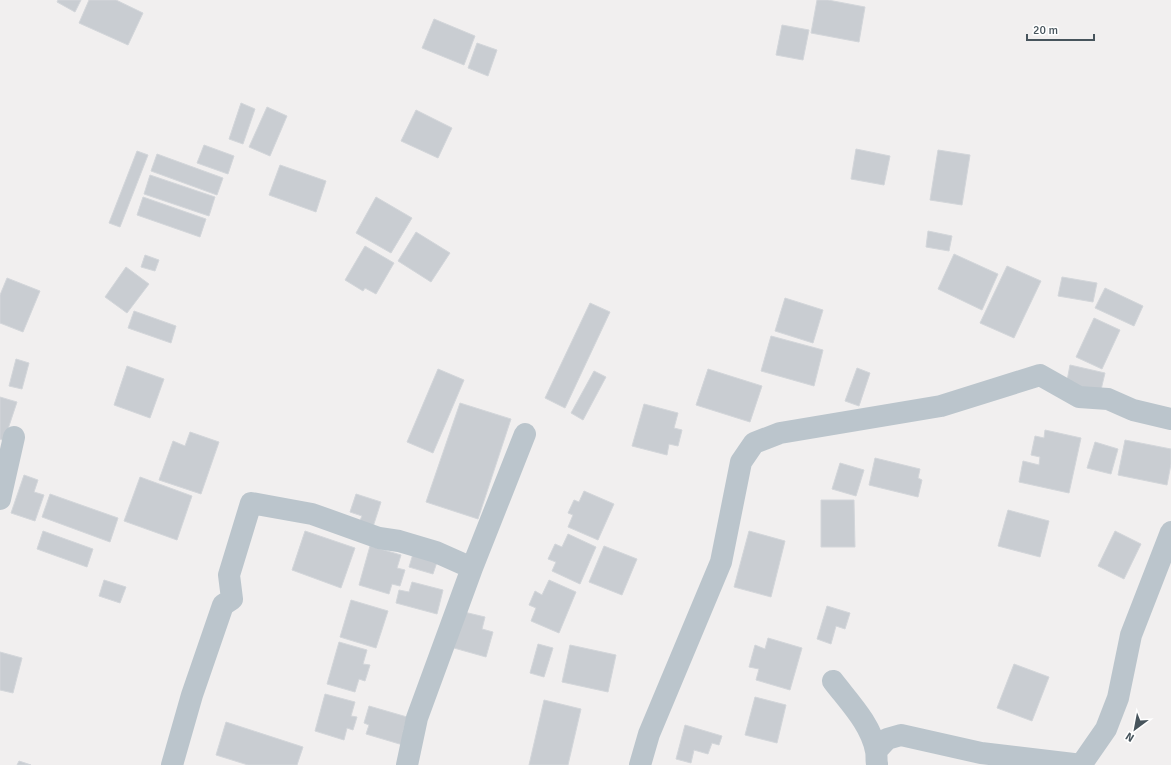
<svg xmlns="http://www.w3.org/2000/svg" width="1171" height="765" font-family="Signika,sans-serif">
<rect width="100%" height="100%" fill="#f1efef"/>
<path fill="#c9cdd2" stroke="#d3d6da" d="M58,0h23l-6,12 -18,-10z
M89,0h27l27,13 -15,32 -49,-22z
M817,0h11l37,7 -6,35 -48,-9z
M434,19l41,17 -11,29 -42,-17z
M782,25l27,5 -6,30 -27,-5z
M477,43l20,7 -9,26 -20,-8z
M241,103l14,6 -12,35 -14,-5z
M267,107l20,9 -17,40 -21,-9z
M416,110l36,18 -14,30 -37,-17z
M204,145l30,11 -6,18 -31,-11z
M856,149l34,7 -6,29 -33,-6z
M938,150l32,5 -8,50 -32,-5z
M137,151l11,4 -28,72 -11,-4z
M157,154l66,24 -6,17 -66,-24z
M280,165l46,16 -10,31 -47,-17z
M150,175l65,22 -6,19 -65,-22z
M143,197l63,22 -6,18 -63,-22z
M376,197l36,21 -21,35 -35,-20z
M928,231l24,5 -3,15 -23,-4z
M416,232l34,21 -19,29 -33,-21z
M365,246l29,17 -18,31 -11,-6 -2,3 -18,-11z
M954,254l44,20 -16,36 -44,-21z
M145,255l14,5 -4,11 -14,-4z
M1007,266l34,15 -27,57 -34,-15z
M126,267l23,17 -22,29 -22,-16z
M1062,277l35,6 -4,19 -35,-6z
M7,278l33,13 -17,41 -23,-9v-28z
M1105,288l38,18 -9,20 -39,-18z
M785,298l38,12 -10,33 -38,-12z
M590,303l20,9 -45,96 -20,-10z
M134,311l42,15 -5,17 -43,-15z
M1094,318l26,12 -18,39 -26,-12z
M771,336l52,14 -9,36 -53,-15z
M16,359l13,4 -7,26 -13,-3z
M1070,365l35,8 -5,21 -34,-8z
M127,366l37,13 -14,39 -36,-13z
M857,368l13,5 -11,33 -14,-5z
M438,369l26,11 -31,73 -26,-11z
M708,369l54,17 -12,36 -54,-17z
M594,371l12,6 -23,43 -12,-7z
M0,397l17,5 -13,39 -4,-2z
M460,403l51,16 -33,100 -52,-17z
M644,404l34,9 -4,15 8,2 -4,16 -9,-2 -2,11 -35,-9z
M1045,430l36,8 -12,55 -50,-11 4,-21 16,4 1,-8 -9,-2 4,-19 9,2z
M190,432l29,10 -18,52 -42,-14 14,-39 12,5z
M1125,440l46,9v15l-4,21 -49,-10z
M1095,442l23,7 -7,25 -24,-6z
M875,458l45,11 -2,9 4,2 -4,17 -49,-12z
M840,463l24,7 -8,26 -24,-7z
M24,475l14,5 -4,12 10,3 -9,26 -24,-8z
M140,477l52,19 -15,44 -53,-19z
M584,491l30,13 -16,36 -30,-13 5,-12 -5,-2 6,-13 5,2z
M50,494l68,24 -8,24 -68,-25z
M356,494l25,8 -9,28 -14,-5 4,-9 -12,-4z
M821,500h33l1,47h-34z
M1008,510l41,11 -9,36 -42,-11z
M43,531l50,18 -6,18 -50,-18z
M305,531l50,17 -14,40 -49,-18z
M749,531l36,10 -14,56 -37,-10z
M1115,531l26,13 -17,35 -26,-13z
M568,534l28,13 -16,37 -28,-13 4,-9 -8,-3 7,-15 7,3z
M370,546l31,9 -4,13 8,2 -5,16 -8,-2 -3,10 -30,-9z
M604,546l33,13 -15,36 -33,-13z
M413,554l24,8 -4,12 -24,-7z
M104,580l22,7 -6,16 -21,-7z
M549,580l27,12 -17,41 -28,-12 5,-13 -7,-3 6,-14 7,4z
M412,582l31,8 -6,24 -41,-11 3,-13 10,2z
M351,600l37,11 -12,37 -36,-11z
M827,606l23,7 -5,16 -9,-3 -5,18 -14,-5z
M464,612l21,5 -3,12 11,3 -7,25 -32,-9z
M768,638l34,10 -12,42 -34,-10 3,-11 -10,-2 6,-22 10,4z
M339,642l28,8 -4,14 7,1 -5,16 -6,-2 -4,13 -28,-8z
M538,644l15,4 -9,29 -14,-4z
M570,645l46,10 -8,37 -46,-10z
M0,652l22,6 -9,35 -13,-3z
M1014,664l35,13 -17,44 -35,-13z
M325,694l30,8 -4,14 6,1 -4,13 -6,-2 -3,12 -29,-9z
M755,697l31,8 -9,38 -32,-8z
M544,700l37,9 -13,56h-39z
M369,706l38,11 -4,15 3,1 -3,12 -37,-11 3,-9 -5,-2z
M226,722l77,25 -6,18h-49l-32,-10z
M685,725l37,11 -3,9 -7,-2 -4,11 -14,-4 -3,13 -15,-4z
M19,761l12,4h-14z"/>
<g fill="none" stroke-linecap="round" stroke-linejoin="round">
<path stroke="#bbc5cc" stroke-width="22" d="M0,499l14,-62
M833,681c16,21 38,43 43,70 1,4 0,9 1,13
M876,751l11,-12 14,-4 80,18 101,12
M172,765l20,-70 31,-90 9,-6 -3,-24 22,-72 61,11 67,24 20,3 37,11 36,16
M407,765l10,-47 55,-150 53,-134
M640,765l9,-31 72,-172 20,-100 13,-19 26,-10 161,-27 99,-31 39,22 29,2 25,11 38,9
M1081,765l25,-36 12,-31 13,-63 40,-103"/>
</g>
<g transform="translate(1135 729) rotate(212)" stroke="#ffffff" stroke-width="3" paint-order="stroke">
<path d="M0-3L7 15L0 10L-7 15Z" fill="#47545c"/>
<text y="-6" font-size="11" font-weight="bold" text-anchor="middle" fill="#47545c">N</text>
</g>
<path d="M1027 34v6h67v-6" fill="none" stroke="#47545c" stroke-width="2"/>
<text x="1033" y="34" font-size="12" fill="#47545c" stroke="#ffffff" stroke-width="3" paint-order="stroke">20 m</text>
</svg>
